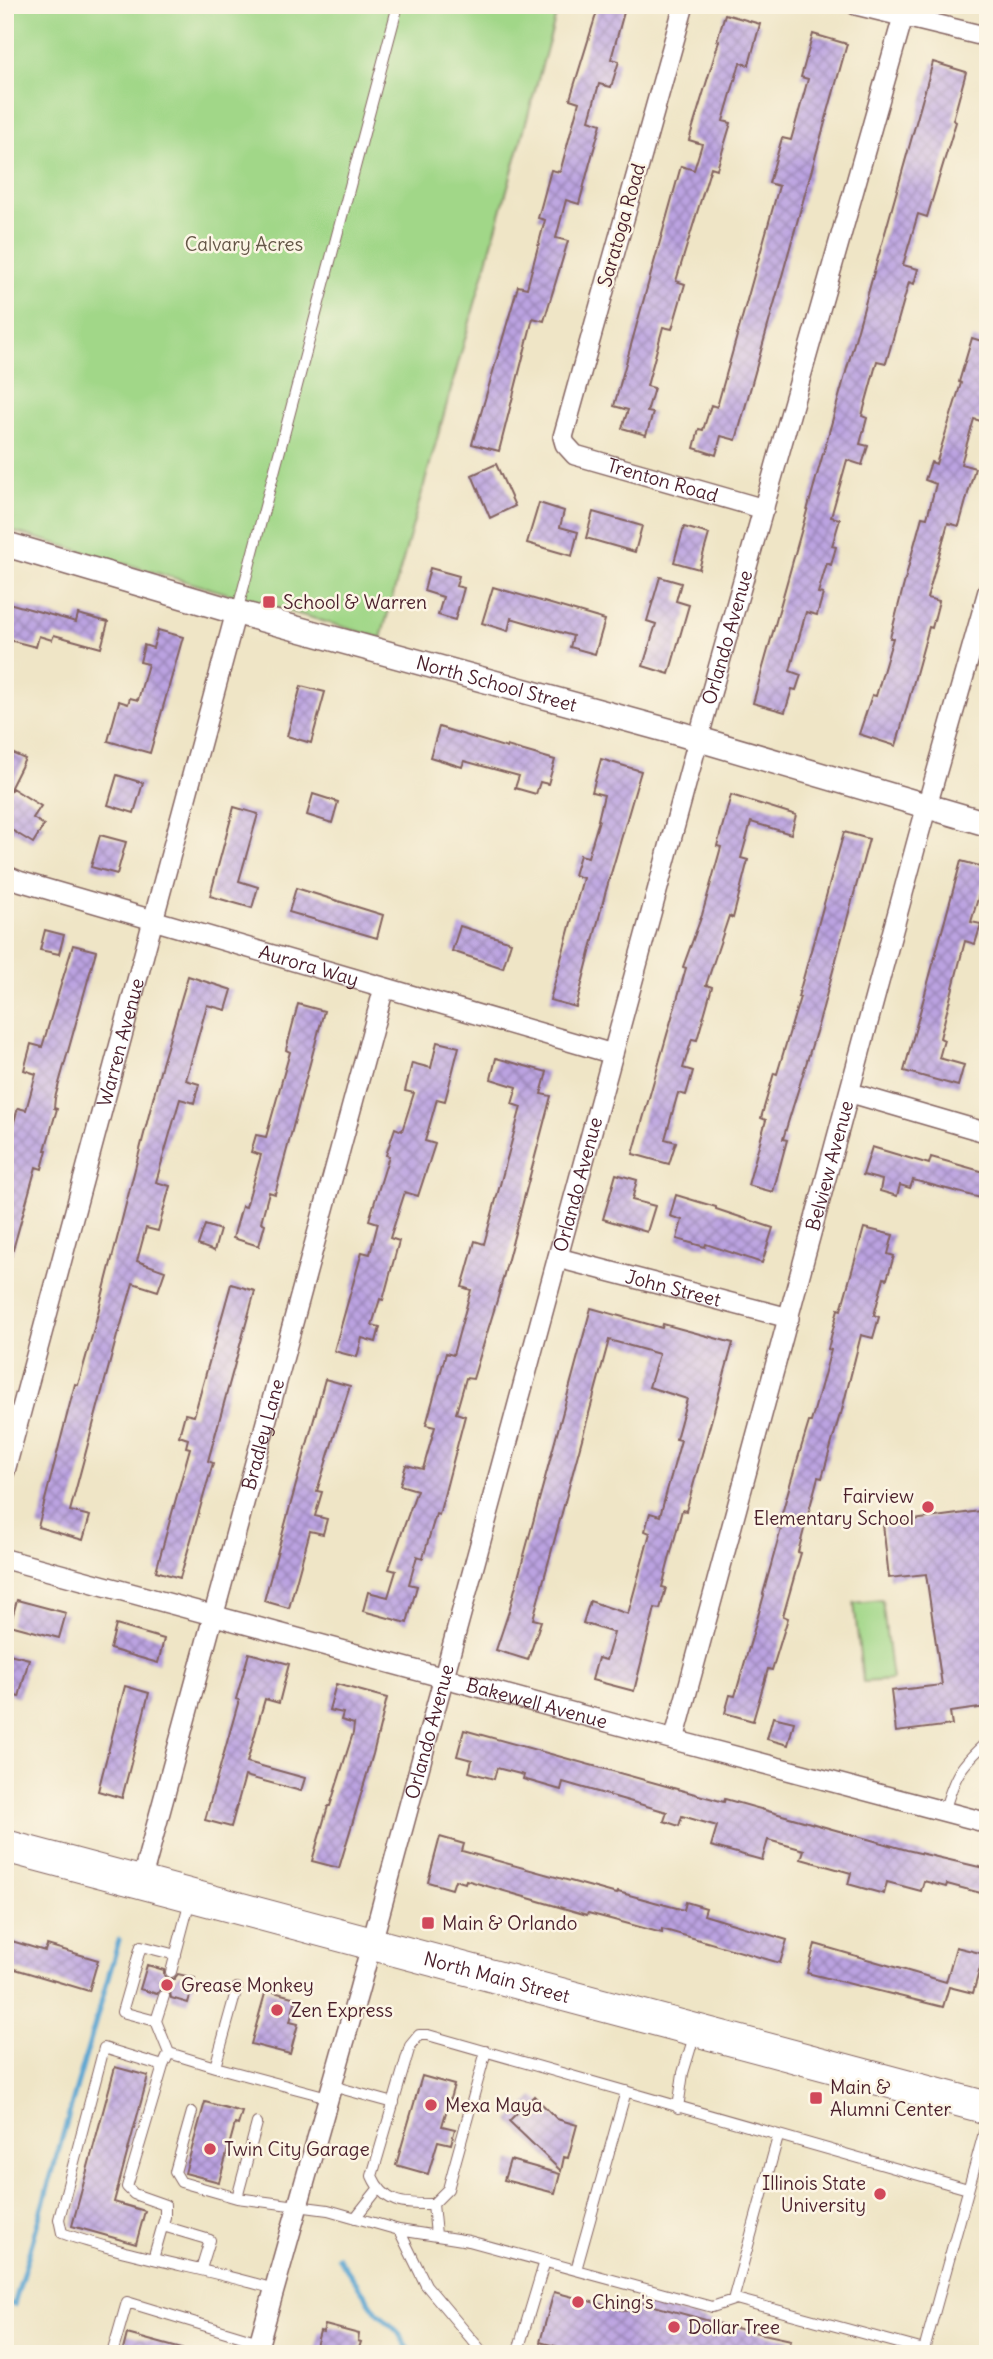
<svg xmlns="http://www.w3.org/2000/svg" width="993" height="2359" font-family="Delius,sans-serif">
<defs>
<pattern id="building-cross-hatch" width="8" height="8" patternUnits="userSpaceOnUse" patternTransform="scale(1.75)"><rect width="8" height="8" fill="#bba3e1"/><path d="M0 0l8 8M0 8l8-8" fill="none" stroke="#9a84b7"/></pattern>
</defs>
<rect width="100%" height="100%" fill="#fcf5e5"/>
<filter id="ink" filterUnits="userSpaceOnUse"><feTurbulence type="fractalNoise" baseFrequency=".0143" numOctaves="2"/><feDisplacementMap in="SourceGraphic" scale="14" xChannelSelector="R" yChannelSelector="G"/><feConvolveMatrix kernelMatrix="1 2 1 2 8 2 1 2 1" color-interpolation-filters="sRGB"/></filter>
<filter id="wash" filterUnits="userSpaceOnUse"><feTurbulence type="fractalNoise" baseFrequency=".00686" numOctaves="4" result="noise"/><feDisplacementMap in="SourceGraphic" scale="28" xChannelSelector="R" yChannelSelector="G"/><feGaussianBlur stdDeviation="1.57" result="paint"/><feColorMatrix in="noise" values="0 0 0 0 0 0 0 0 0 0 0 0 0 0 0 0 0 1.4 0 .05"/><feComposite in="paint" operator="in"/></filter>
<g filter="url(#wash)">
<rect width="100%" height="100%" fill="#efe5c6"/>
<path fill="#a1d788" stroke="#767b5a" stroke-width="2" d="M5,5h554l-178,633 -376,-109z
M882,1600l10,80 -29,2 -9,-79z"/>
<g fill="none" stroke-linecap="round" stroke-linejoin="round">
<path stroke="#59a5d1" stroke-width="5" d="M338,2257l39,55 21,20 13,22
M5,2302l9,3 105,-365"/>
</g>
<g id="blocks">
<path fill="url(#building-cross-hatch)" d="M599,5h27l-15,54 8,2 -8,26 -12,-3 -10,36 12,4 -11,39 -11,41 -13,-4 -10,38 12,3 -24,80 -11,-3 -34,133 -27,-7 46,-158 9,2 18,-68 -7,-2 13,-48 9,2 19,-70 -9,-3z
M725,14l35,10 -11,41 -9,-2 -17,58 8,2 -14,46 -6,-2 -35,114 9,3 -13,45 -9,-2 -16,59 7,2 -7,24 6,1 -7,22 -24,-7 6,-18 -14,-4 67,-240 13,4 8,-26 -13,-4 30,-99 -2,-1z
M813,34l34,10 -111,396 -15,-4 -5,19 -22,-7 5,-19 4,1 8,-25 6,2 62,-221 -10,-3 13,-45 9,2 17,-61 -7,-2z
M933,62l33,10 -13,48 3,2 -29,95 -9,-3 -15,51 15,4 -4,15 -5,-2 -23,81 -9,-2 -15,55 5,2 -7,26 8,2 -6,19 -15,-5 -16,57 9,2 -8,27 4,1 -5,18 -4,-2 -9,30 5,1 -6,21 -11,-3 -16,59 11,4 -5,15 -4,-1 -7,23 -32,-9z
M972,338l16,5v68l-4,11 -10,-3 -13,45 14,4 -16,58 -11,-3 -21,75 12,3 -7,27 -3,-1 -33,119 -37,-12 13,-39 4,1 17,-58h-3l22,-85 10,-36 5,1 9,-34 -11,-4 6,-18 5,2 25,-81 -2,-1z
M496,464l19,42 -25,12 -18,-43z
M539,503l25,8 -4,16 18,5 -6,24 -45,-13z
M593,512l49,14 -7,26 -49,-14z
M684,527l25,7 -10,35 -25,-7z
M430,568l29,8 -3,10 8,2 -9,32 -17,-5 5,-18 -19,-6z
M660,577l21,6 -5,18 13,4 -20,69 -26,-8 13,-42 -9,-3z
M493,587l112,33 -10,34 -25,-7 3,-11 -62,-18 -3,13 -26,-8z
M5,602l71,20 2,-8 30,8 -7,26 -47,-13 -2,5 -13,-4 -3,11 -31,-8z
M158,630l25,7 -33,116 -42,-12 11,-40 9,3 2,-6 8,2 10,-36 -8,-2 4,-17 9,3z
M301,686l24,6 -14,51 -24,-7z
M439,727l68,21v-2l48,14 -7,24 -8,-2 -4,12 -21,-6 4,-12 -55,-15 -2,6 -32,-10z
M5,750l20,9 -20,40z
M601,759l40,12 -36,123 -29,113 -26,-7 33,-122 -9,-3 6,-20 8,2 11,-37h-1l6,-25 -12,-3z
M117,775l26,8 -9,30 -26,-8z
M12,788l29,18 -8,12 11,7 -11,18 -28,-17v-26z
M313,794l25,8 -6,21 -25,-8z
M731,795l65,20 -5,19 -40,-12 -10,36 7,2 -15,58 -4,-2 -23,69 6,2 -15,53 -5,-1 -9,29 10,3 -7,24 -8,-2 -13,46 11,3 -7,22 -36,-10 53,-186 -3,-1 19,-52 19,-68 -4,-1z
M234,807l24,7 -19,67 19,6 -6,21 -42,-12z
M844,832l25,7 -50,183 -36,117 4,1 -14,52 -25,-7 18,-65 -5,-2 13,-45 3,1 23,-77h-2z
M100,835l26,7 -9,32 -26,-7z
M961,861l26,7 -16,54 10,2 -6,20 -10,-3 -25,97 4,2 -5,18 25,7 -6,21 -54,-15z
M296,888l87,27 -6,23 -88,-26z
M460,926l51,16 -8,26 -51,-17z
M45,930l19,5 -5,19 -19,-4z
M73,945l23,6 -41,147 -1,10 3,1 -12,41h2l-5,19 -6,-2 -27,97 -4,-1v-125l4,1 9,-31 8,2 10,-36 -12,-4 7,-26 11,3z
M188,976l44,14 -6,20 -19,-5 -21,75 13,4 -5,19 -14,-4 -24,83 14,4 -12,45 -12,-3 -9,33 28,10 -7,20 -25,-8 -14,49h-1l-48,179 20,5 -7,24 -45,-13 37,-143 3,1 14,-49 70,-272z
M298,1004l26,7 -49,183 -6,-2 -8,30 4,2 -6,22 -26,-8 9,-32 4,1 15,-52 -10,-3 5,-17 10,2 24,-85 -4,-2z
M437,1042l22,5 -14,54 -8,-2 -12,42 10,3 -17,52 -13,-4 -15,46 9,3 -16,59 -3,-1 -8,26 8,2 -4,15 -14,-4 -5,19 -23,-6 28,-99 8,2 8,-31 -9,-3 20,-64 -3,-1 9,-27 7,3 12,-38 -9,-2 7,-28 19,5z
M496,1058l51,14 -6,22 10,2 -53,201 -25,82 -7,-1 -10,35 9,3 -26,99 -3,-1 -13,44 -6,-2 -8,28 8,2 -10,37 -44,-12 5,-19 20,5 8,-26 -7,-2 28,-79 -17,-5 6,-20 17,4 12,-42 -9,-2 20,-72 7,2 18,-65 -9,-3 5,-17 8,-29 9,3 37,-137 -9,-3 5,-17 -26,-8z
M872,1147l57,17 2,-7 57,16v27l-75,-20 -3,8 -10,-3 -3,11 -17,-5 2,-11 -19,-5z
M616,1174l21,6 -5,20 23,6 -8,26 -44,-13z
M676,1195l40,12v2l57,19 -11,35 -56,-19 -1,3 -28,-8 5,-19 -12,-4z
M205,1225l15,5 -6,21 -16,-6z
M864,1228l29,7 -5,19 6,2 -7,23 -3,-1 -10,37 5,2 -6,21 -12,-3 -20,79h-1l-18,64 -4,-1 -20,75 3,1 -18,63 5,2 -16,52 -4,-1 -15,52 -28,-8 5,-18 5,1 29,-101 -1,-1 18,-65 -3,-1 13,-47 18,-59h2l20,-72 -3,-1 10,-40 3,1z
M231,1284l24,7 -47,170 5,2 -33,115 -24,-7 34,-123 -4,-1 2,-8 -9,-3 6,-22 9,2z
M591,1308l71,20 1,-4 70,19 -47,168 -4,-1 -20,77 4,1 -6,21 -5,-1 -21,83 -42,-11 6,-22 8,2 8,-27 -31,-10 7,-22 38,13 22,-81 -5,-2 5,-18 10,3 21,-76 -5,-1 11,-40 -38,-12 10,-33 -50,-14 -76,279 8,2 -13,39 -32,-10 13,-39z
M325,1379l25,7 -33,105 5,1 -7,24 12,3 -4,15 -13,-3 -21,77 -25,-7z
M988,1510v170l-4,1 3,26 -37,5 2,13 -56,7 -5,-41 51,-6 -16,-111 -37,4 -6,-54z
M17,1600l49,13 -7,25 -49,-13z
M116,1625l48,14 -6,24 -48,-14z
M5,1653l24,6 -10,38 -14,-4z
M249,1653l40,11 -10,39 -14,-4 -18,63 58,16 -4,13 -56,-15 -14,51 -26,-7 34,-120 -3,-1z
M336,1684l51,14 -14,56 -34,114 -27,-7 16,-55h2l23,-73 1,-9 -13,-4 2,-7 -14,-3z
M125,1686l24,7 -27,105 -24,-7z
M773,1717l21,5 -6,23 -21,-6z
M464,1730l260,72 1,-3 182,51 81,19v26l-41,-11 -1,3 -22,-6 -3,10 -34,-9 -3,12 -36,-10 3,-11 -50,-14 3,-9 -36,-10 -6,20 -51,-14 6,-20 -35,-10 -3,10 -15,-5 3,-9 -104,-30 -2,8 -38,-11 1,-4 -27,-7 -3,11 -25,-7 3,-12 -15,-4z
M440,1837l24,7 -2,7 155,43 1,-2 66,18 2,-8 20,6 -2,7 83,25 -7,23 -118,-34v4l-74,-20 -1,2 -121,-35 -1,3 -10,-3 -3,9 -24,-7z
M5,1939l40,12 2,-6 51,15 -9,31 -84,-25z
M815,1944l131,38 10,-35 28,7 -11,39 -24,-6 -6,20 -136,-34z
M147,1965l17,5v5l4,4h6l4,-5 17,4 -7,25 -17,-5 -1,-6 -4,-3 -6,1 -3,4 -17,-5z
M266,1990l30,8 -6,24 8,2 -8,30 -39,-10z
M115,2067l33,9 -34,126 31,9 -9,33 -64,-18z
M422,2076l32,9 -12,41 13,3 -4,15 -13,-3 -10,33 -32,-9z
M534,2096l23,23 20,6 -9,33 -4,-1 -3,14 -52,-50z
M205,2102l37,10 -4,13 -3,-1 -16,58 -34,-9z
M510,2160l50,14 -5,19 -51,-13z
M554,2292l72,19 14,-9 95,26 56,12 -4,14h-203l-44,-12z
M325,2325l34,9 -1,7 3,1 -4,12h-43l6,-23 3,1z
M127,2334l55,15v5h-60z"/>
</g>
</g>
<g filter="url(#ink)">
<use href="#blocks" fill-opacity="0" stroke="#846461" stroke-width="2"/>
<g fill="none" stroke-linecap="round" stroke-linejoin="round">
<defs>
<path id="service" d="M237,612l161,-607
M944,1812c11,-37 15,-45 44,-71
M171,1972l19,-72
M237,1988l-22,79 113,30
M156,2021l-34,-9 19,-66 35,9
M486,2051l-38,138 -15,15c-29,0 -48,1 -61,-28l38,-130 9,-11h9l540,154
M169,2053l46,14
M163,2066l6,-13 -13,-32 8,-25
M332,2086l62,17
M678,2108l5,-35 12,-40
M192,2112l-17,60 6,10 56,16 91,12 71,20 27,55 58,69
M237,2198l20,-75
M433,2204l3,31
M355,2218l23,-29
M163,2226l47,14 -9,29
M399,2230l70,11 243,66 24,-8 188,51
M153,2259l12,-42v-12l-31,-11 -7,-7 36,-121 -59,-18 -45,171 3,14c21,8 42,13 63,19 50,13 100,22 149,37
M576,2270l50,-179
M733,2300l45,-163
M112,2354l15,-52 132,40
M517,2354l28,-93
M923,2354l65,-236"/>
<g id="minor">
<path id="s1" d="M684,5l-121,432 2,7 10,11 189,54"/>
<path d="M856,5l132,32"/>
<path id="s2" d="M5,875l14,6 594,173"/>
<path d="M851,1093l137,40"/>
<path id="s3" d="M558,1258l231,60"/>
<path id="s4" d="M5,1471l231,-859"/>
<path id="s5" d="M5,1559l669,181 314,83"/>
<path id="s6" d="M674,1740l245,-906 69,-243"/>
<path id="s7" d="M141,1882l243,-894"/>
<path id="s8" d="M256,2354l103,-364 345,-1272 199,-701"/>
</g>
<g id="tertiary">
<path id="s9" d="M5,544l231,68 445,122 307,90"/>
</g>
<g id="primary">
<path id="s10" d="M5,1846l983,262"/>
</g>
</defs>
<use href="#service" stroke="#846461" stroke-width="12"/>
<use href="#minor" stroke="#846461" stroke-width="22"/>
<use href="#tertiary" stroke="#846461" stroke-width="27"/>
<use href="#primary" stroke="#846461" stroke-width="34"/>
<use href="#service" stroke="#fff" stroke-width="10"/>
<use href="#minor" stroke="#fff" stroke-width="19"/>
<use href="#tertiary" stroke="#fff" stroke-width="24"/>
<use href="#primary" stroke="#fff" stroke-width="32"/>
</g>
</g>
<g fill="#d1495b" stroke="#fcf5e5" stroke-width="2.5">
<rect x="262" y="595" width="14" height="14" rx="3.5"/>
<circle cx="928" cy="1507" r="7"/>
<rect x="421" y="1916" width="14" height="14" rx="3.5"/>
<circle cx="167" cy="1985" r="7"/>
<circle cx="277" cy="2010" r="7"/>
<rect x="809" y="2091" width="14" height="14" rx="3.5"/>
<circle cx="431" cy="2105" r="7"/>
<circle cx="210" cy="2149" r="7"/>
<circle cx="880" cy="2194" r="7"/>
<circle cx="578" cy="2302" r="7"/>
<circle cx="674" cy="2327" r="7"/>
</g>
<g text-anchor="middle" stroke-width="5" stroke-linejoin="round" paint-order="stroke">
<g font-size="19" fill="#4a1f2b" stroke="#fcf5e5">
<text transform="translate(621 225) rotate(-74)" y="7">Saratoga Road</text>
<text dy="7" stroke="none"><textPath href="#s1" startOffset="562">Trenton Road</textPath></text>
<text dy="7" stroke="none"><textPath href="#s8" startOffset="1780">Orlando Avenue</textPath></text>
<text dy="7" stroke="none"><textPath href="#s9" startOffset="511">North School Street</textPath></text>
<text dy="7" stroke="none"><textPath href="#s2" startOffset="317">Aurora Way</textPath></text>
<text dy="7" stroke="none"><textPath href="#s4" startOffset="444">Warren Avenue</textPath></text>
<text dy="7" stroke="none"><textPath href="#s6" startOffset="595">Belview Avenue</textPath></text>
<text dy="7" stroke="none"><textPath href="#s8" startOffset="1213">Orlando Avenue</textPath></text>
<text dy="7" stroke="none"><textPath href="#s3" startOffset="119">John Street</textPath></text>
<text dy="7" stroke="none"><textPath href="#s7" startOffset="464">Bradley Lane</textPath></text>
<text dy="7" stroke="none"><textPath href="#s5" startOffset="551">Bakewell Avenue</textPath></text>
<text dy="7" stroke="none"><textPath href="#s8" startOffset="646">Orlando Avenue</textPath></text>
<text dy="7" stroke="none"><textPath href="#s10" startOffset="509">North Main Street</textPath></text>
</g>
<g font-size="19" fill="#645647" stroke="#fcf5e5">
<text x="244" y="251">Calvary Acres</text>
</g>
<g font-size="19" fill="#4a1f2b" stroke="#fcf5e5" text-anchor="start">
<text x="283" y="609">School &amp; Warren</text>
<text x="914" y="1503" text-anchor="end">Fairview<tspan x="914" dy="22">Elementary School</tspan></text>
<text x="442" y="1930">Main &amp; Orlando</text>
<text x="181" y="1992">Grease Monkey</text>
<text x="291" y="2017">Zen Express</text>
<text x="830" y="2094">Main &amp;<tspan x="830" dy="22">Alumni Center</tspan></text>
<text x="445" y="2112">Mexa Maya</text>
<text x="224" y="2156">Twin City Garage</text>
<text x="866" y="2190" text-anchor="end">Illinois State<tspan x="866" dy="22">University</tspan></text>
<text x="592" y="2309">Ching's</text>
<text x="688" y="2334">Dollar Tree</text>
</g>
</g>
<rect width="993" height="2359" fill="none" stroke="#fcf5e5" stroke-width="28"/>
</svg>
